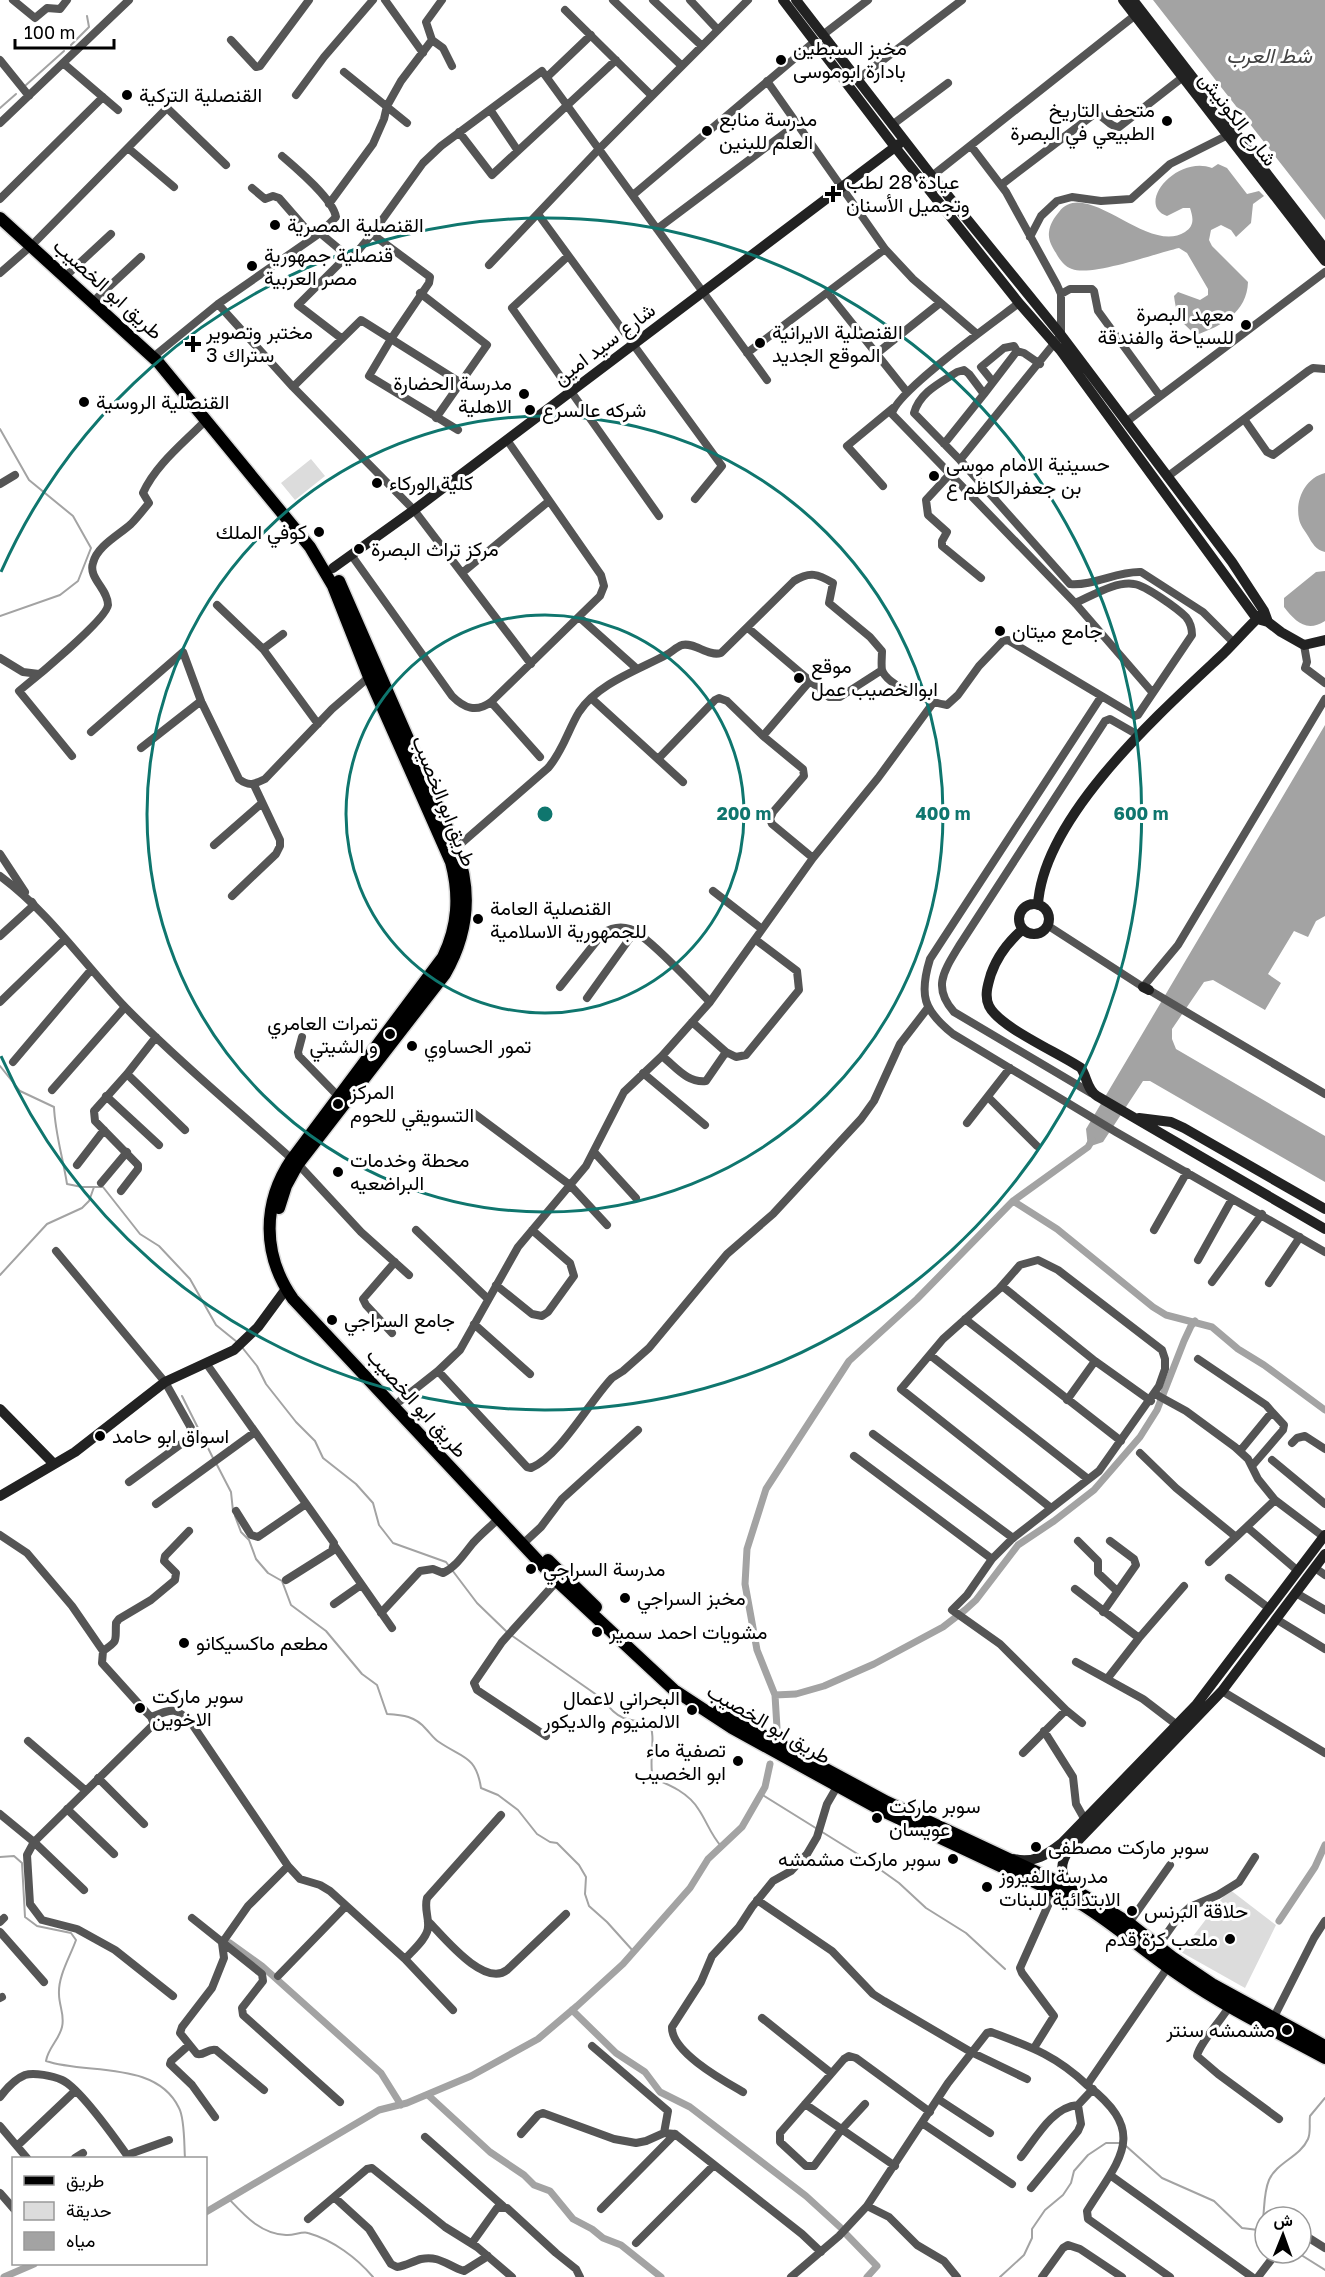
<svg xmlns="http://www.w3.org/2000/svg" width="1325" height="2277" font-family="'Golos Text',Vazirmatn,sans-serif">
<rect width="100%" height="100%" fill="#fff"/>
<path fill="#dcdcdc" d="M311,459l14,17 -30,24 -14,-17z
M1229,1889l47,36 -31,63 -64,-36z"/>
<path fill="#a3a3a3" d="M1153,0h172v220z
M1218,164l9,4 20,26 12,-3 5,5 -11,8 -2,19 -15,14 -5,-7 -10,-5 -10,5 -2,10 3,6 36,36c-1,30 -26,44 -52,53 -16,-14 -19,-17 -22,-39l4,-4 22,8 8,-5v-6l-21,-36 -8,-5c-22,5 -88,29 -107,21 -7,-2 -13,-10 -16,-16 -4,-6 -8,-13 -7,-21 1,-8 5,-14 10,-20 27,-36 89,44 126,20 10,-6 8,-15 5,-24h-7l-16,8c-32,-11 9,-61 45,-48z
M1325,473v79c-9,-2 -13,-9 -17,-16 -3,-5 -8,-11 -9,-17 -4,-19 6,-41 26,-46z
M1325,571v50c-19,12 -30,0 -41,-14v-9l32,-26z
M1325,725v191l-9,5 -8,16 -14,-6 -26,43 13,9 -16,27 -52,-30 -9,2 -32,47v10l4,10 149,87v46l-175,-101h-7l-40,61 -15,5 -2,-18z"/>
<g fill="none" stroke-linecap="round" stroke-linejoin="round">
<path stroke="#a3a3a3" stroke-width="2" d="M71,45l18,-18 -2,-11
M26,85l38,-34
M0,108l16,-14
M0,429l29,51 44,36 18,32 -13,33 -18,14 -60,21
M0,1066l20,25 34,16c1,26 9,51 13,77l15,3h21l37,47 19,12 31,33 26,46 21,17
M0,1275l47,-51 35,-16 7,-7 5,-14
M241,1346l16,20 9,18 30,38 19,19 8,17 33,26 17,19 6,22 14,18 53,19 31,41 30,29
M182,1396l31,62
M216,1463l15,29 2,19
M235,1516l6,16 8,8 7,19 12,14 14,8 9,24 35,26 36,43 15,11 10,29c16,1 28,2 39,15 4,4 8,10 13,13 23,16 37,13 42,46l17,7 20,15 19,24 13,8 7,1 22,22 7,12 -1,17 4,12 18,16 27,30
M511,1635l93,65c12,19 24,21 45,22 8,16 -1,38 4,56 17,7 36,15 46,32 8,12 12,25 22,36
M761,1794l103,64 35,25 27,25 40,25 39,36
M0,1857l14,-1 8,7 3,54 12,9 34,7 5,7c-6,17 -18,36 -17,54 0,12 6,21 3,33 -3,13 -14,21 -16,34 41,14 110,-1 133,47 6,11 5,38 6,50
M1126,2146l36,32 52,23 28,27 16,2 4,-4c3,-15 1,-32 7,-46 8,-18 31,-23 39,-41 3,-7 1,-15 2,-23l15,-18
M229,2199c16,17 32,35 57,36 7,1 16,-4 22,-2 25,7 49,25 65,44
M1260,2228l5,4
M1298,2253l27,17
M1000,2277l24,-22 8,-17v-9l13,-19 18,-15 8,-12 3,-12 14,-16 18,-12h15"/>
<path stroke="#a3a3a3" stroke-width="7" d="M1013,1201l44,28 96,78 13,8 46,12 26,22 26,16 61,45
M775,1695l21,-1 28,-8 50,-22 69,-37 22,-17 11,-10 42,-55 36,-24 40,-31 46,-53 17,-27 27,-69 7,-15 4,-5
M777,1728l-2,-33 -18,-45 -12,-66 2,-35 19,-60 83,-128 68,-62 96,-98 75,-54 4,-7
M1279,1921l36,-54 10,-22
M230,1943l32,23 119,107 20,32
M572,2010l44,43 29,19 15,20 30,15 116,89 34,31
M428,2095l62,57 34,23 10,10 16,6 23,28 19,10 11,9 18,7 40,32
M206,2212l173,-102 28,-7 64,-27 67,-37 39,-33 46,-42 67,-76 18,-29 34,-32 23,-40 5,-23
M847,2235l30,31 -10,11
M4,2277l30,-13"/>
<defs>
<path id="primary" d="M0,218l158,144 152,185 23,39 36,91 82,185c9,34 7,64 -8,95l-151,202c-30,44 -30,96 1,140l264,282 117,109 58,38 151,83 198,93c36,22 66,50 101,73 45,31 95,55 143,81
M279,1208l7,-22 12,-22 147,-190c23,-40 27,-83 11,-126l-117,-267
M548,1560l48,47
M718,1711l169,91 186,87 56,34 43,34 40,27 113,62"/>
</defs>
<use href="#primary" stroke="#dbdbdb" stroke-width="15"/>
<path stroke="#555" stroke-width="8" d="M13,0l22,18 12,-10 13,1 7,-9
M385,0l38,53
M613,0l69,66
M653,0l49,46
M690,0l28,30
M565,10l87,86
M824,34l44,-34
M231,40l25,27 4,-1 49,-66
M432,40l11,8 9,18
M0,60l29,36
M63,63l55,47
M344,72l63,51
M547,77l44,-42
M858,79l104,-79
M767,81l118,168 28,30 64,55
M296,95l28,-38 49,-57
M491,111l27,40
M0,123l129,-123
M892,125l56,-42
M459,132l33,43 124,-115
M971,146l35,46 51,93 4,9v41l-101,125 110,124c24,2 47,-13 71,-12l62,40 31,31
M128,148l46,39
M932,176l206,-163
M1001,185l92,-70c12,-2 14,12 26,12l64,-50
M252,188l13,11 8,-3 6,2 34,39
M633,195l181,-153
M0,199l103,-102
M329,204l44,-60 11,-25 3,-13 14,-25 31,-41 -6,-18 16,-22
M538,214l184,252 -27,33
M657,229l140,-105
M320,233l24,20 1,5
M372,234l58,43 -1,6 -38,56 -22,37 89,54
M1030,237l11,-21 16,-15 15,-4 29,4 30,-2 39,-35 58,-29
M36,241l131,-133 59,57
M568,256l-56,52 147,208
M489,265l110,-116 149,-149
M70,272l41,-38
M0,273l31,-27
M420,293l67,52 -51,73
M828,293l79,99
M1061,294l9,-5h22l2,2 4,20 62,85
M98,297l43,-40
M1019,303c-22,17 -124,89 -127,111l183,189 77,89
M218,304l75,83 121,123 117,154
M341,338l-43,-33 47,-47h7l20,-24 51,-71 18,-17 101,-75 225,309
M1017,351l7,2 16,11
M158,353l60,-49 102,-71 16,-16c-3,-18 -40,-49 -54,-61
M747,353l138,-104
M876,354l64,-51
M293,387l68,-67 100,63
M984,394l33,-43 -3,-5 -10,2 -23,19 12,15
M1244,419l23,33 6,3 36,-27
M1126,422l199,-150
M944,444l40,-50 -15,-20 -5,-4 -7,2c-17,11 -37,20 -43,41l46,47
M950,474l-24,26 2,15 19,17 -5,9v5l39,32
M1167,477l141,-106 5,-3 12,1
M0,484l15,-9
M883,486l-36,-40 46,-38
M352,556l100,140c12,12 24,17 39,6l109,-106 4,-10 -3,-11 -94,-135
M462,573l87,-72
M217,605l46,44 55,75
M579,617l57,51
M748,628l81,69h11l42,-27
M1304,645l3,17 -2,6 20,15
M263,649l20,-15
M0,658l23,14 16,2
M1101,697l-171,262c-11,36 -7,51 23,75l163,98 209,120
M591,698l92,84
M491,702l49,55
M91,732l92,-80 18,49 38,78c10,8 16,5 26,0l67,-70 37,-32
M763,736l47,-55
M141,748l60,-47
M72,756l-53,-65c15,-12 88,-72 89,-86 0,-16 -20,-27 -15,-42 4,-17 26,-28 38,-39 7,-7 12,-14 18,-21l-6,-10c13,-29 42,-51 63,-73
M658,759l57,-59 4,-2 8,3 36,35 40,33 1,7 -31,36 -3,7 2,5 41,34
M214,845l48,-42
M456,848l92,-80c15,-17 20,-38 31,-56 18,-28 59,-42 87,-57 6,-3 10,-8 16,-10 13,-3 26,12 39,8l73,-72c16,-10 24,-7 39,2l-4,20 41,34 12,14c0,5 -1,14 0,19 5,16 50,33 65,35l11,-10 21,-29 24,-25 5,-1 127,76 3,-1 54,-80c0,-7 -2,-13 -6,-18 -8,-8 -41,-32 -52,-33 -19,-3 -42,12 -59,19
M0,854l25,38
M0,876c49,36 84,88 126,132 52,53 110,101 166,151
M713,891l49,38
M232,896l44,-42 4,-8v-6l-26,-55
M1047,925l96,62 35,-42 147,-246
M0,936l34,-31 -2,-3
M560,987l43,-54c8,-5 18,-7 27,-4 16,5 65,58 80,73
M1149,990l176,104
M587,998l48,-67
M0,1002l65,-63
M692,1022l34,30 10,5 10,-2 53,-65 -2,-19 -41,-31
M302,1037l-4,15 1,4 40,41
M662,1056c14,11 25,27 44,25l20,-29
M13,1062l78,-92
M643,1073l62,52
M127,1074l58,56
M52,1090l73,-83
M1091,1093l-137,-81c-22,-25 -10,-41 5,-66l146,-225 5,-2 28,16
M106,1096l53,49
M988,1097l49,49
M472,1112l98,73 37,40
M967,1123l43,-55
M594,1152l42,46
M298,1164l63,68 48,43
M77,1165l27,-35
M101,1183l26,-31
M121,1191l17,-22v-4l-43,-44 -1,-10 33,-37 29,-37
M416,1230l72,69
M1154,1230l33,-58
M56,1251l109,131 26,46 -3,11 -59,43
M1198,1260l34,-61
M1212,1282l50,-68
M1269,1283l31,-46
M496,1285l36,29 10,2 6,-4 26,-36 -4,-13 -38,-33
M1002,1286l93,75 56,40
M965,1319l156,122
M474,1324l56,50
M392,1333l-26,-28 -3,-6 32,-37
M930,1355l158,124
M1198,1359l68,46 6,7 -32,39
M206,1363l128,180 -2,8 -46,29
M438,1371l89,96 4,1c30,-13 58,-66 81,-90l11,-7 26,-23 78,-94 46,-40 88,-95 13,-18 26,-57 27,-35
M1155,1394l31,17 49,36 13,12 10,20 17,21 49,37
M1067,1400l28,-39
M400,1401l38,-30 22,-21 58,-103 68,-81 38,-74 38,-36 48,-54 103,-144 65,-80 55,-75
M873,1434l140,104
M1292,1443l5,-5 8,-2 20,13
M1140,1453l36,35 60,49 39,-37
M854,1456l138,103
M1272,1460l53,44
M1252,1466l31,-36 1,-5 -12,-13
M156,1504l99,-72
M1051,1508l-150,-119 42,-50 56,-50 21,-24 18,-5 20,10 104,80 3,9v10l-6,17 -60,85 -86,67 -21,21 -25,36 -15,15 48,34 66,66 16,13
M236,1511l15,24 7,2 48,-33
M1248,1528l50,43
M0,1535l27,18 45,53 31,45 -1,12 45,50 4,4c21,-8 25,-11 41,7l96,142 12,13 20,6 10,6 75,68 48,51
M527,1540l14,-13 21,-28 76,-69
M1078,1541l20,20v12l19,18
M334,1545l58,83
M1209,1562l27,-25
M1315,1568l10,7
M1229,1578l41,31
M1075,1589l64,49
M1296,1593l29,17
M334,1604l27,-19
M1103,1612l33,-47 -2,-6 -24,-18
M381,1613l39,-42 13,-2 10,4c13,-6 21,-19 30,-30 8,-9 17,-16 25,-24
M1276,1619l49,30
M103,1651c16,-11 12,-9 13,-28l3,-4 32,-19 24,-20 1,-7 -12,-12 1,-5 24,-25
M1076,1662l67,37 34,26
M1107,1679l32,-41 45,-52
M1222,1691l103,62
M151,1717l3,7 -120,118 -7,13 3,49 12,16 35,9 38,21 58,46
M1044,1731l29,46 3,27 9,16
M546,1736l-69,-46 -3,-7 28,-41 55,-61
M28,1741l57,49
M1023,1753l43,-43
M98,1778l46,46
M67,1809l47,45
M0,1814l34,28 50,48
M757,1900l75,51 41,43 11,7 87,51 56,27
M192,1918l70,56 1,7 -21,27 1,7 97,87
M428,1921c15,15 56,67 79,49l59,-56
M0,1922l4,-4
M1129,1923l41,-58
M0,1932l44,50
M1158,1946l19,-27 13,-12 28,-12 21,-13 16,-25
M405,1959c7,-8 23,-21 23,-32 1,-10 -4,-18 -1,-29l74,-83
M278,1976l67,-69
M0,1998l2,-1
M1229,2007c-7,12 -30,37 -32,49l21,18 61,45
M762,2018l69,55
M1273,2019l41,-81 11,-17
M189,2045l-18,16 -1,3 22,21 23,32
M592,2046l76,65 -4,22
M1034,2048l20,-32 -32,-43 -2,-5 34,-76
M1087,2085c62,48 33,73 0,126l1,8 82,58
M264,2090l-48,-40c-8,-2 -12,6 -19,4l-17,-21 2,-6 30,-39 12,-30 -2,-15 26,-37 40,-40
M743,2092c-19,-11 -72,-40 -71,-65l29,-45 11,-26 27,-29 13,-20 21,-26 18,-10 16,-17 10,-17 10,-33 11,-19
M0,2097c6,-8 15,-18 25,-22 9,-3 28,1 37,5 18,8 55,61 67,78
M938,2099l52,34
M805,2104l90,62
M865,2104l-24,26 -27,36h-8l-26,-24v-9l64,-74 5,-3 7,2 74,54
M922,2123l90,61
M0,2126l27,32
M521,2134l17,-19 5,-2 71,26 22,4 10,-2 18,-8 11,1
M425,2137l78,69
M17,2146l58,-55
M127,2155l42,-15
M1021,2157c15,-19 31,-50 57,-52
M75,2158l8,-5
M1110,2175l142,102
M1031,2188l47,-57 3,-7 -3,-19 15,-16
M0,2193l14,16
M334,2197l35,32 22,35 6,3c9,-1 16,-6 24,-8 18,-4 27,7 43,12l24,-15
M867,2206l22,11 28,28 27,16 13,16
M601,2209l74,-75 127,100 19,18
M308,2219l59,-50 5,-1 73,59 32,20 35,30
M1301,2233l24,15
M472,2243l25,-35h10l49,45 20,16 4,8
M636,2243l78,-78
M791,2277l48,-41 28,-30 81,-123 39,-50 4,-1c40,15 64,23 96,53l81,-118
M1042,2277l21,-29 5,-3 12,4 42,28
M1258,2277l13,-17"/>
<path stroke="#222" stroke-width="10" d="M783,0l112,147 124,156 42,48 196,268 11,3 13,10 23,13 21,-5
M796,0l136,176 129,159 171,227 32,49 4,11
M1123,0l202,261
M1133,0l192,249
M333,568l81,-58 485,-366
M1019 919a15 15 0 1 1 30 0a15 15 0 1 1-30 0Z
M1038,905c5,-89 124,-194 186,-252 13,-13 25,-27 38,-39
M1023,929c-14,12 -26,28 -32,45 -3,10 -7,22 -2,32 10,21 70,47 92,62 6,9 6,22 16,28l228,133
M1143,987l6,3
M1139,1118l32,4 13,6 141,81
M0,1409l53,54
M0,1496l75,-44 90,-70 69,-32 24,-23 28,-38
M1014,1859c20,5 34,-5 48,-16l134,-138 129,-170
M1071,1887c-12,-12 -11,-24 -2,-37l153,-159 103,-137"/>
<use href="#primary" stroke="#000" stroke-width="12"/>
</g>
<g fill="none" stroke="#0f766e" stroke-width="3">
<circle cx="545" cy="814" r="199"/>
<circle cx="545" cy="814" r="398"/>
<path d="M1 572A596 596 0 1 1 1 1056"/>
</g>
<g fill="#000" stroke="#fff" stroke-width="2">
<circle cx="781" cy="60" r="6"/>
<circle cx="127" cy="95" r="6"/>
<circle cx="1167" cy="121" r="6"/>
<circle cx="707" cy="131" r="6"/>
<path d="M830 185h6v6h6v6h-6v6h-6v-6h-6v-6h6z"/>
<circle cx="275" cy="225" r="6"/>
<circle cx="252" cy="266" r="6"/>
<circle cx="1246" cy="325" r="6"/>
<circle cx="760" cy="343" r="6"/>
<path d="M190 335h6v6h6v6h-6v6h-6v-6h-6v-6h6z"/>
<circle cx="524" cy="394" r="6"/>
<circle cx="84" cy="402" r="6"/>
<circle cx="530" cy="410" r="6"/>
<circle cx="934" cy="476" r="6"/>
<circle cx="377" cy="483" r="6"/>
<circle cx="319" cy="532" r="6"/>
<circle cx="359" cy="549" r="6"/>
<circle cx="1000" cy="631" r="6"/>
<circle cx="799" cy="678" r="6"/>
<circle cx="478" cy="919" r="6"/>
<circle cx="390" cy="1034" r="6"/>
<circle cx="412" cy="1046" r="6"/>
<circle cx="338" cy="1104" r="6"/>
<circle cx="338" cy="1172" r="6"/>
<circle cx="332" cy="1320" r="6"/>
<circle cx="100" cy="1436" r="6"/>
<circle cx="531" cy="1569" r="6"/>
<circle cx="625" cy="1598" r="6"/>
<circle cx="597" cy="1632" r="6"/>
<circle cx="184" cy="1643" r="6"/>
<circle cx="140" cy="1708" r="6"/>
<circle cx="692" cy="1710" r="6"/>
<circle cx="738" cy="1761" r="6"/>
<circle cx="877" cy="1818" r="6"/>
<circle cx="1036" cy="1847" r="6"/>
<circle cx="953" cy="1859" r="6"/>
<circle cx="987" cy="1887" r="6"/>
<circle cx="1132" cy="1911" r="6"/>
<circle cx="1230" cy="1939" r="6"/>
<circle cx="1287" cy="2030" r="6"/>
</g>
<g text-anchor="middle" stroke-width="6" stroke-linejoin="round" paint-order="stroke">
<g font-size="20" fill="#000" stroke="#fff" text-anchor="start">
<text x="793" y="55">مخبز السبطين<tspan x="793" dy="23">بادارة ابوموسى</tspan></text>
<text x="139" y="102">القنصلية التركية</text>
<text x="1155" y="117" text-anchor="end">متحف التاريخ<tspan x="1155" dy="23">الطبيعي في البصرة</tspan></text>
<text x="719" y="126">مدرسة منابع<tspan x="719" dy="23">العلم للبنين</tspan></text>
<text x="846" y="189">عيادة 28 لطب<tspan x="846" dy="23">وتجميل الأسنان</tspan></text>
<text x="287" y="232">القنصلية المصرية</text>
<text x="264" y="262">قنصلية جمهورية<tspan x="264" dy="23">مصر العربية</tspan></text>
<text x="1234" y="321" text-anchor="end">معهد البصرة<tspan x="1234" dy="23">للسياحة والفندقة</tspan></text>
<text x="206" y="339">مختبر وتصوير<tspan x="206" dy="23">ستراك 3</tspan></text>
<text x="772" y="339">القنصلية الايرانية<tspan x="772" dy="23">الموقع الجديد</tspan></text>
<text x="512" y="390" text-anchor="end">مدرسة الحضارة<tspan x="512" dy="23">الاهلية</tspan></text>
<text x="96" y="409">القنصلية الروسية</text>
<text x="542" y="417">شركه عالسرع</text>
<text x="946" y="471">حسينية الامام موسى<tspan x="946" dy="23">بن جعفرالكاظم ع</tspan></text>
<text x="389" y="490">كلية الوركاء</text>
<text x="307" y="539" text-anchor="end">كوفي الملك</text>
<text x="371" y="556">مركز تراث البصرة</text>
<text x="1012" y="638">جامع ميتان</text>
<text x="811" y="673">موقع<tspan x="811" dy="23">ابوالخصيب عمل</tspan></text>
<text x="490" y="915">القنصلية العامة<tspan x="490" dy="23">للجمهورية الاسلامية</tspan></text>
<text x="378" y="1030" text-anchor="end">تمرات العامري<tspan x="378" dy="23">و الشيتي</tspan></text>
<text x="424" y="1053">تمور الحساوي</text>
<text x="350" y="1099">المركز<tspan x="350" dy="23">التسويقي للحوم</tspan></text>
<text x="350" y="1167">محطة وخدمات<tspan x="350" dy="23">البراضعيه</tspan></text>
<text x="344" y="1327">جامع السراجي</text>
<text x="112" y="1443">اسواق ابو حامد</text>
<text x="543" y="1576">مدرسة السراجي</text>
<text x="637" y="1605">مخبز السراجي</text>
<text x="609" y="1639">مشويات احمد سمير</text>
<text x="196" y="1650">مطعم ماكسيكانو</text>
<text x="152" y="1703">سوبر ماركت<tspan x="152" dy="23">الاخوين</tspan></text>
<text x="680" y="1705" text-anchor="end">البحراني لاعمال<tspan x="680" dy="23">الالمنيوم والديكور</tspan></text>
<text x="726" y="1757" text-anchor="end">تصفية ماء<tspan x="726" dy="23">ابو الخصيب</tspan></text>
<text x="889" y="1813">سوبر ماركت<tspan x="889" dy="23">عويسان</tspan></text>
<text x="1048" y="1854">سوبر ماركت مصطفى</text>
<text x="941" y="1866" text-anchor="end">سوبر ماركت مشمشه</text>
<text x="999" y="1883">مدرسة الفيروز<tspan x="999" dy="23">الابتدائية للبنات</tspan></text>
<text x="1144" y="1918">حلاقة البرنس</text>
<text x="1218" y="1946" text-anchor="end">ملعب كرة قدم</text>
<text x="1275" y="2037" text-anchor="end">مشمشه سنتر</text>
</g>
<g font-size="20" fill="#000" stroke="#fff">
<text transform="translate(1238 119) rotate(52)" y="7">شارع الكونيش</text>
<text transform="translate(108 289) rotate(42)" y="7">طريق ابو الخصيب</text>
<text transform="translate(604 344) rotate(-37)" y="7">شارع سيد امين</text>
<text transform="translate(444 801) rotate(68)" y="7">طريق ابو الخصيب</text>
<text transform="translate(417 1403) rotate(48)" y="7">طريق ابو الخصيب</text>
<text transform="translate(769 1724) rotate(30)" y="7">طريق ابو الخصيب</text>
</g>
<g font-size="21" font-style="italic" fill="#444" stroke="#fff">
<text x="1269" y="63">شط العرب</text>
</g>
</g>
<circle cx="545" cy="814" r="9" fill="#0f766e" stroke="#fff" stroke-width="3"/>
<g font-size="18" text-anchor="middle" font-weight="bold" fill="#0f766e" stroke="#fff" stroke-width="6" stroke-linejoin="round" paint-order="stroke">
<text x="744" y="820">200 m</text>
<text x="943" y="820">400 m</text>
<text x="1141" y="820">600 m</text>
</g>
<rect x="12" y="2157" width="195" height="108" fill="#ffffff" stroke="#999999" stroke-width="1.5"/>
<rect x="24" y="2176" width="30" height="9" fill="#000000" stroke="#999999" stroke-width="1.5"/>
<text x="66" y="2187" font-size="18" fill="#000000">طريق</text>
<rect x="24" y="2202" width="30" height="18" fill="#dcdcdc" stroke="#999999" stroke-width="1.5"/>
<text x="66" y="2217" font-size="18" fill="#000000">حديقة</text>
<rect x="24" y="2232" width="30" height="18" fill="#a3a3a3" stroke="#999999" stroke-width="1.5"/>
<text x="66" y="2247" font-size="18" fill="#000000">مياه</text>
<g transform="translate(1283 2235) rotate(1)"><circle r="28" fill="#ffffff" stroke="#999999" stroke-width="1.5"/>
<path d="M0-4.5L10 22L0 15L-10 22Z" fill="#000000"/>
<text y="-9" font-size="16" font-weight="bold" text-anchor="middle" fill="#000000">ش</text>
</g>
<path d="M15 39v9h99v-9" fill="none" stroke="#000000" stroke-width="3"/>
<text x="24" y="39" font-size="18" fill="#000000" stroke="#ffffff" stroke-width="4.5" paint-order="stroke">100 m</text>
</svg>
